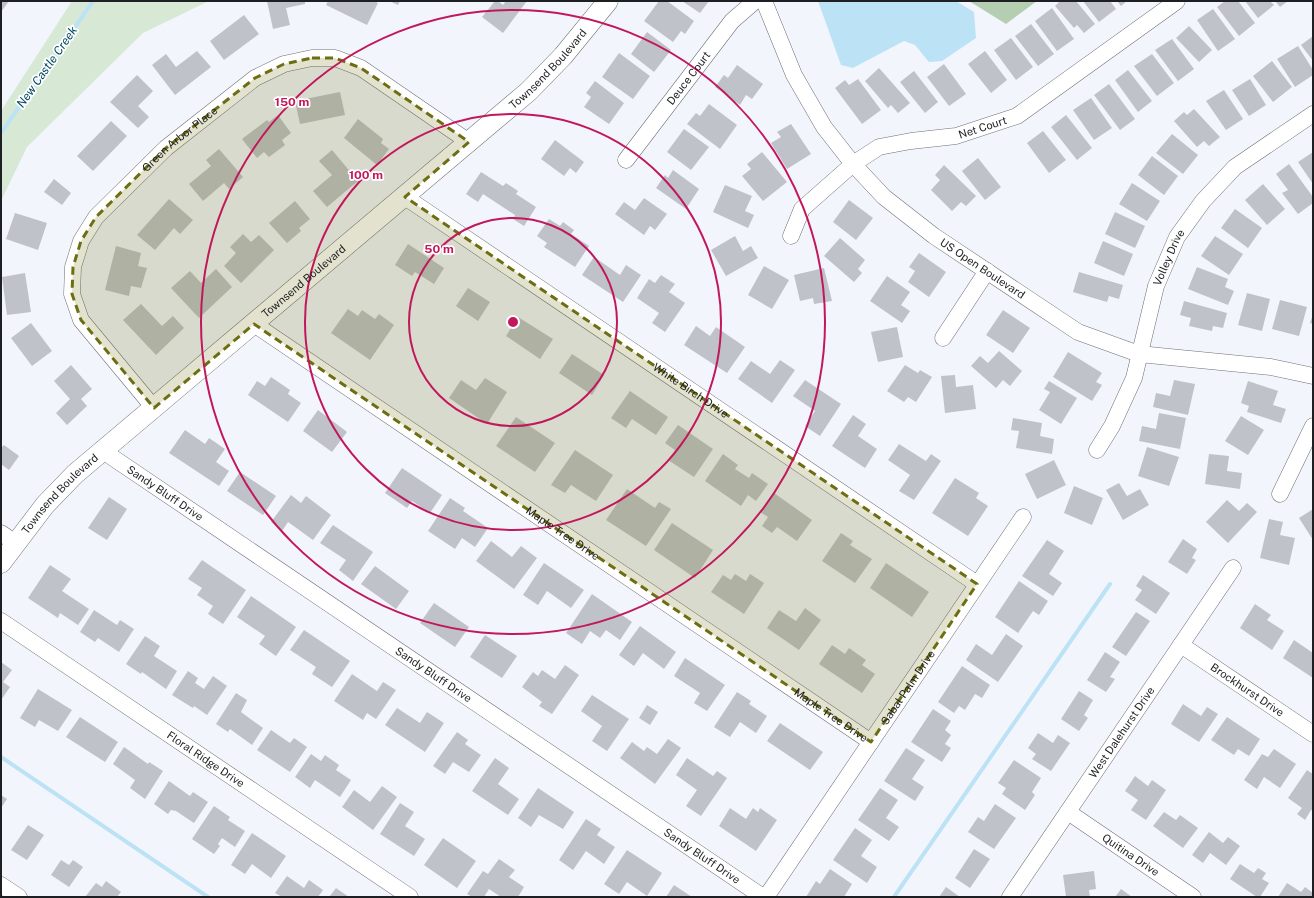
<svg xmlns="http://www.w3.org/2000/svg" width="1314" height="898" font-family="'Public Sans',sans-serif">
<rect width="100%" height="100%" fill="#f3f5fd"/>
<path fill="#d7e9d5" d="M72,1h137l-66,32 -116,114 -26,54v-90z"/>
<path fill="#b5ceb2" d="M969,1h68l-31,23z"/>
<path fill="#bce2f5" d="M818,1h138l18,11 2,26 -34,23 -13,1 -14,-17 -11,-4 -51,27 -12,-3z"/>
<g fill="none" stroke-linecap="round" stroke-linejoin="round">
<path stroke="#bce2f5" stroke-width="4" d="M1,133l92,-132
M1,757l207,140
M894,897l216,-313"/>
</g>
<path fill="#c0c2c9" d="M1,1h8l-8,11z
M267,1h38v3l-19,4 4,17 -17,4z
M328,1h46l4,2 -11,22 -41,-20z
M389,1h11l-2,4z
M495,1h3l5,4 3,-4h21l-24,32 -21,-16z
M659,1h8l27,20 -9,13 -4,-3 -8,11 -29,-21z
M682,1h27l-9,12z
M1060,1h16l19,23 -11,9 -7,-8 -3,3 -19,-22z
M1083,1h27l6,8 -17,13z
M1117,1h10l-6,5z
M1225,1h13l17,22 -16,13 -22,-29z
M1245,1h25l4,4 -16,13z
M1275,1h13l-8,6z
M1052,8l22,31 -17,12 -22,-30z
M1213,9l22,30 -17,12 -21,-31z
M244,15l15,19 -35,26 -14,-19z
M1031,24l23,30 -16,12 -23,-30z
M1189,26l23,24 -13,12 -23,-24z
M647,32l24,18 -17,22 -23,-18z
M1313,36v25l-12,-16z
M1011,38l22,29 -17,13 -22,-30z
M1172,39l22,30 -16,12 -23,-31z
M1298,46l15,24v5l-18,12 -18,-28z
M197,51l14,16 -36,28 -23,-30 14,-11 10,13z
M985,51l22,29 -16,13 -23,-29z
M619,53l31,23 -17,23 -31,-22z
M1152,54l22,29 -17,13 -23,-30z
M1272,61l20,26 -19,15 -20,-26z
M944,64l22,30 -17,12 -22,-29z
M737,65l26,19 -11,15 -6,-4 -6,10 -25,-18 9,-12 4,3z
M879,68l31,35 -12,10 -7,-8 -3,3 -23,-27z
M1128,70l24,31 -14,11 -23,-32z
M914,71l24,31 -13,11 -25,-31z
M137,75l16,16 -15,15 11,11 -11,11 -28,-26z
M858,79l23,31 -19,14 -27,-36 10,-8 4,5z
M1250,79l16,26 -17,11 -17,-26z
M595,81l29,22 -15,21 -25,-17 7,-10 -5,-4z
M1109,84l26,35 -15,11 -26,-35z
M1224,90l19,29 -17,11 -20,-29z
M340,92l5,23 -45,9 -5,-23z
M1091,98l21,30 -18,12 -21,-30z
M709,104l28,21 -17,24 -33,-25 9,-11 4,3z
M1194,109l26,28 -11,9 -5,-5 -7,6 -23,-26 10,-9 3,3z
M278,115l13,18 -9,7 3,5 -16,12 -5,-5 -7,6 -15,-19 25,-19 2,2z
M1066,115l26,33 -15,12 -26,-33z
M358,119l25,20 -2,4 8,6 -12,16 -33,-27z
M111,121l16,15 -34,35 -16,-15z
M791,124l20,30 -24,15 -16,-26 10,-6 -4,-5z
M684,129l25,18 -18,23 -24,-18z
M1043,131l23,29 -17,13 -22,-30z
M1172,134l26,21 -15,19 -27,-21z
M555,140l29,22 -8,11 -6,-5 -6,8 -23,-17z
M219,149l24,28 -14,12 -5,-6 -21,18 -14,-17 22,-18 -5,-6z
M332,150l26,31 -31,26 -14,-16 19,-16 -13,-14z
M762,152l25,30 -24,19 -21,-25 9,-7 -4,-5z
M1313,152v32l-15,-22z
M1152,156l26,20 -14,19 -26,-20z
M978,158l23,29 -16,13 -23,-29z
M1289,164l24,33v6l-15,11 -16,-21 6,-3 -12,-16z
M944,165l32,31 -10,10 -5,-4 -9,9 -21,-21 9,-10 -5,-5z
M673,170l26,19 -13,20 -30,-21 9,-13 3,3z
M481,172l22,14 3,-3 12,8 -2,3 20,13 -12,19 -11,-7 2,-4 -32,-21 -5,8 -12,-8z
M54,179l17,14 -9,12 -18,-13z
M1132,183l28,18 -13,20 -28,-17z
M1263,184l22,25 -18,16 -22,-25z
M725,185l27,11 -7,15 9,4 -6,13 -35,-16z
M644,198l23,16 -12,16 -5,-4 -6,9 -29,-21 9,-12 11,8z
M169,199l24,21 -13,14 -6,-6 -19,22 -18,-15z
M849,200l24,18 -17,22 -23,-18z
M295,201l15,18 -11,9 2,3 -14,12 -18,-20z
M1235,209l27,19 -14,20 -27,-20z
M1115,212l30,14 -10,22 -30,-14z
M15,213l32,10 -9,27 -32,-11z
M549,219l11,7 3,-4 11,8 -3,4 18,12 -14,21 -31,-20 3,-4 -10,-7z
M243,234l8,8 8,-7 15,15 -33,33 -17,-17 12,-13 -6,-6z
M735,236l8,15 8,-5 7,12 -32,18 -15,-26z
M1215,236l28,18 -14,21 -28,-19z
M840,238l25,22 -7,9 4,4 -8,9 -30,-26z
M1103,241l30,13 -9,22 -30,-13z
M408,244l36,24 -10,16 -19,-12 -3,4 -17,-11z
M116,246l25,7 -3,13 9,2 -6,20 -10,-2 -2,10 -24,-6z
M919,253l27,19 -17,25 -21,-15 7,-11 -6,-4z
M594,257l26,18 6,-10 15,10 -18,27 -41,-27z
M764,266l25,14 -17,29 -24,-14z
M1197,267l31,12 -3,8 9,4 -6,14 -40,-16z
M824,268l8,33 -18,3 -1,-6 -13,3 -6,-26z
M216,269l16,18 -33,31 -28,-30 19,-17 11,12z
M1079,272l44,13 -4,14 -10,-3 -2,6 -34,-10z
M25,273l6,39 -24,3 -5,-38z
M661,275l14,9 -6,8 16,11 -20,29 -13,-9 7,-10 -22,-15 12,-19 6,4z
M887,276l23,16 -9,13 9,6 -8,12 -32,-22z
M468,288l22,14 -12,19 -22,-15z
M1247,293l23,6 -8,32 -24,-6z
M1280,300l27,7 -8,29 -27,-7z
M1184,301l43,12 -4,15 -10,-2 -1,5 -23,-5 2,-8 -11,-3z
M141,304l21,22 11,-10 11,12 -28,27 -33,-35z
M348,309l10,7 4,-6 13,9 4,-5 15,11 -24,35 -39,-27z
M1003,310l27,18 -17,25 -27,-18z
M1313,314v10l-3,-1z
M518,317l35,22 -13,20 -34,-23z
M31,323l21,28 -20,15 -21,-28z
M696,326l14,10 6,-9 29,20 -18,26 -43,-28z
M897,327l6,30 -25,5 -7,-30z
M999,351l23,20 -12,15 -7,-6 -7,8 -25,-22 9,-10 8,7z
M1068,352l34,21 -6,9 6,3 -10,16 -39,-24z
M572,354l32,21 -12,20 -33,-22z
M780,360l15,10 -23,33 -34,-24 13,-18 19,13z
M71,365l21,24 -11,10 6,7 -20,19 -11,-12 14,-14 -16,-18z
M905,365l13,8 2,-3 12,7 -16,25 -8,-5 -4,5 -17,-11z
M955,375l1,12 17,-2 3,24 -31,4 -4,-37z
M271,377l19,13 -2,4 13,9 -13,19 -40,-27 9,-14 8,5z
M485,378l22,14 -20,32 -38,-26 12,-18 15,10z
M805,380l36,24 -21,32 -15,-10 10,-15 -22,-15z
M1174,380l21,4 -7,31 -35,-8 3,-14 14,3z
M1049,381l28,17 -16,26 -22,-14 11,-18 -6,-3z
M1248,381l30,10 -5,14 13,4 -5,14 -34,-11 2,-6 -8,-3z
M630,391l38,26 -12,18 -24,-16 -6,9 -15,-10z
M318,410l29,22 -15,20 -29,-21z
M1159,413l27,5 -6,31 -41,-8 3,-15 14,3z
M853,415l13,9 -8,12 19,13 -12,19 -33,-22z
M1241,416l23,14 -16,25 -23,-14z
M516,417l39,26 -20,29 -39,-26z
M1013,418l29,5 -2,13 14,3 -2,15 -36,-6 3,-17 -8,-1z
M678,425l35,24 -19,28 -26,-17 7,-10 -10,-7z
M185,430l20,14 4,-6 16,11 -9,13 13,9 -10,15 -50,-33z
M899,444l27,17 5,-7 10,7 -27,39 -15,-9 11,-16 -22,-15z
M4,445l15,11 -10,14 -8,-6v-16z
M1147,447l32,10 -10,29 -31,-10z
M575,450l38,25 -17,26 -25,-16 -6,8 -14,-8z
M723,454l15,11 -3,4 14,9 3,-5 16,11 -12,17 -8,-6 -7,11 -36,-25z
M1209,454l20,2 -2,15 15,2 -2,16 -35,-5z
M1054,460l12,25 -29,14 -12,-25z
M402,468l40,27 -12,18 -18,-12 -5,7 -22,-15z
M240,472l36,24 -13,19 -36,-24z
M955,478l24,15 -3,5 12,8 -20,30 -36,-23z
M1119,483l8,13 13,-7 9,16 -26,15 -17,-30z
M1074,486l29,12 -11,27 -28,-12z
M627,489l28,19 4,-6 12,7 -25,37 -40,-26z
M774,493l38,27 -15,21 -20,-14 -5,6 -10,-7 6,-9 -8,-5z
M291,495l10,8 5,-7 25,19 -18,25 -25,-18 -6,9 -11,-9z
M109,497l18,12 -20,31 -19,-12z
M450,498l15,10 -2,3 25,17 -13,19 -13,-9 -7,11 -27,-18z
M1227,500l12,11 8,-8 10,9 -29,31 -22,-21z
M1313,509v31l-14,-22z
M1269,519l14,3 -3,13 15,3 -6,27 -29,-7z
M672,523l41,27 -18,28 -41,-28z
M333,525l40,27 -20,29 -14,-11 7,-10 -26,-17z
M841,533l12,8 -3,4 22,14 -17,24 -33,-22z
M1183,539l14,10 -5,9 4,2 -9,14 -19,-12z
M1047,540l17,11 -15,23 13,9 -9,13 -31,-20z
M491,541l21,16 9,-11 16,12 -23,31 -38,-28z
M202,560l44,30 -23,34 -15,-10 5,-8 -16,-11 5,-7 -14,-9z
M544,563l40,27 -13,18 -24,-17 -9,14 -15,-10z
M886,563l43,29 -17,25 -42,-29z
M50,565l21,14 -9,12 27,18 -11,16 -18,-12 -2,5 -30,-20z
M375,566l34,25 -13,18 -35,-25z
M735,574l11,7 4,-7 14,9 -20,31 -33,-22 12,-17 8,5z
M1143,575l27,18 -14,21 -21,-14 7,-10 -6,-4z
M1019,581l29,20 -9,14 -6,-4 -15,22 -23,-16z
M592,594l40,28 -12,18 -14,-10 -6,8 -10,-7 -8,13 -16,-11z
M251,596l45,31 -20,29 -17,-12 6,-8 -28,-19z
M434,603l35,24 -14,20 -35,-24z
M1255,604l16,11 -4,5 17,11 -12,19 -32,-22z
M805,608l16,12 -22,30 -32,-22 12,-18 17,11z
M94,610l23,15 3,-5 14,9 -15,23 -21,-14 -3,4 -15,-10z
M1136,612l14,9 -24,35 -14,-9z
M640,626l36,26 -12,17 -21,-16 -9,13 -15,-11z
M304,630l46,31 -18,26 -20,-13 4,-7 -26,-17z
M1006,634l17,12 -25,36 -32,-22 10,-16 16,11z
M485,635l32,21 -15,22 -32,-21z
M145,636l15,10 -6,10 23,15 -11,18 -24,-17 -1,2 -15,-10z
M1294,640l19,13v25l-30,-20z
M832,645l13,9 4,-6 17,12 -4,5 13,9 -13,19 -43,-29z
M1105,652l15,10 -10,15 5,2 -9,13 -19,-12z
M685,658l40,27 -18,26 -13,-8 6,-10 -26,-17z
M1,662l11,8 -9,12 7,5 -9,13z
M565,665l14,10 -27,39 -13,-8 3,-4 -20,-15 11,-15 5,4 4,-6 13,9z
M962,666l28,19 -8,13 -7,-4 -10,16 -6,-4 -5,7 -16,-11z
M188,671l10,7 -3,5 9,6 9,-13 14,10 -20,29 -13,-9 -1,2 -21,-13z
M352,674l25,17 6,-9 13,8 -20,29 -9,-6 -4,7 -29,-19z
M38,689l34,21 -14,21 -19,-11 -4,7 -15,-9z
M1079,691l14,9 -9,15 4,3 -9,13 -18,-12z
M737,692l14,9 -2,3 18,12 -11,17 -16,-11 -10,15 -16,-10z
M236,693l11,7 -6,12 22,16 -11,17 -22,-16 -2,3 -12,-8z
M592,695l37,24 -22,32 -15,-10 10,-15 -21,-15z
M1183,704l18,12 6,-9 11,7 -19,28 -28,-18z
M647,705l11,7 -8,13 -11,-7z
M397,708l23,15 7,-11 17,11 -19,29 -40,-27z
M933,709l18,12 -6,9 6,5 -6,9 6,4 -9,14 -31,-20z
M80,717l38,25 -13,20 -39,-25z
M1227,717l33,22 -11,17 -11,-7 -4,6 -23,-15z
M780,723l43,29 -13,18 -43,-29z
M271,730l19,13 4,-5 13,9 -17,25 -33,-22z
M457,732l11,8 -3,4 16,11 -12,17 -16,-10 -8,12 -12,-8z
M1038,733l15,10 5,-8 12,8 -19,28 -19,-12 4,-5 -8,-6z
M668,739l13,9 -26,36 -35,-26 12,-16 12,9 3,-4 10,7z
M124,747l24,17 1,-2 14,9 -18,28 -15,-11 5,-8 -22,-16z
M906,748l19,12 -13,19 12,8 -9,14 -31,-20z
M1274,749l22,15 -16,24 -16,-11 -7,12 -13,-9 18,-26 6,3z
M311,754l10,7 4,-6 14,10 -3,5 15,10 -11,17 -25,-17 -5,8 -15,-11z
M495,758l14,10 -11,16 21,15 -11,16 -36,-24z
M687,758l26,18 4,-5 10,7 -26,38 -15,-10 11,-16 -21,-15z
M1014,760l27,18 -9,14 3,3 -10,15 -23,-16 4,-6 -8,-5z
M1307,770l6,4v37l-2,-1 -6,10 -8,-6 5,-6 -14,-10z
M1135,776l13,10 4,-6 14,10 -20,30 -15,-10 7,-10 -13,-9z
M169,781l21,15 3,-4 15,10 -14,21 -18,-12 -5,-1 -3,4 -14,-10z
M382,786l15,11 -24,33 -31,-23 12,-17 16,12z
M538,788l36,24 -11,17 -24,-14 -8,12 -13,-9z
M880,788l18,12 -12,18 13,9 -10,14 -31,-21z
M1,795l6,4 -6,9z
M400,803l14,9 -9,14 20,13 -11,17 -34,-22z
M995,804l21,14 -22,31 -26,-17 10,-15 6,4z
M214,806l16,11 -2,3 17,11 -10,16 -13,-9 -4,6 2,2 -6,8 -22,-15z
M730,808l16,11 7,-11 5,4 2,-4 17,12 -21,31 -37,-25z
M1164,812l12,8 4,-5 18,13 -15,20 -30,-22z
M586,819l15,10 -4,6 18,12 -11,17 -18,-13 -13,19 -14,-10z
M28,825l16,10 -17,25 -16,-10z
M855,828l17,12 -11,16 16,11 -10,16 -34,-23z
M1209,832l14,11 5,-6 12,9 -14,19 -16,-12 -7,10 -11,-8z
M252,833l34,23 -15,22 -19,-14 -7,10 -14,-9z
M443,838l33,23 -19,27 -33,-23z
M974,849l16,10 -20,29 -15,-10z
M627,850l35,23 -15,23 -20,-14 -8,12 -15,-10z
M499,859l16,11 -6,7 15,10 -6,10h-17l-12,-8 -5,8h-12l-5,-3 16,-23 5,3z
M61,860l8,5 4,-5 10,7 -14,20 -18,-12z
M1240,864l14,9 4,-5 8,5 -4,6 7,4 -9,14h-3l-27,-18z
M830,869l22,15 -8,13h-38l10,-16 4,3z
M1094,871l2,18 -7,1 1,7h-24l-3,-22z
M287,876l17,12 5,-8 14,10 -5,7h-36l-7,-4z
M106,881l15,11 -4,5h-32l11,-14 6,4z
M1287,883l14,9 4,-5 8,6v4h-35z
M674,885l18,12h-26z
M946,887l14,10h-21z
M336,888l13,9h-20z
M1121,889l11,8h-17z"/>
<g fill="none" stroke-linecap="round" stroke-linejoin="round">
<defs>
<g id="minor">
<path id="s1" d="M764,1l30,74 30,52 29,37 31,33 50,39 144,96 61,22 132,13 42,9"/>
<path id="s2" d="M626,160l106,-139 23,-20"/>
<path id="s3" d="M405,197l572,387"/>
<path id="s4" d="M791,236l11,-27 51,-45 26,-17 32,-6 45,-5 61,-20 160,-115"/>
<path id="s5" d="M254,324l617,418"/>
<path d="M943,338l44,-67"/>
<path id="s6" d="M154,408l-73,-88 -9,-26 1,-27 8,-26 15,-24 70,-69 89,-70 29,-14 28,-6h23l26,10 108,74"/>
<path id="s7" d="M1097,450l15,-24 22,-48 22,-92 21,-49 26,-36 32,-34 78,-53"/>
<path id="s8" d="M103,451l660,446"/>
<path d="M1280,494l33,-68"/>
<path d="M1,533l14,10"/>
<path id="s9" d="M1,621l409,276"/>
<path id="s10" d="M1181,645l132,89"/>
<path id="s11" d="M1068,812l125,85"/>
<path d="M1,885l18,12"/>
<path id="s12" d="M766,897l257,-380"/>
<path id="s13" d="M1010,897l223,-329"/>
</g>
<g id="tertiary">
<path id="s14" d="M1,563l44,-58 30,-31 454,-383 34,-35 45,-55"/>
</g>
</defs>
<use href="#minor" stroke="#6e7177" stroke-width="17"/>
<use href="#tertiary" stroke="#6e7177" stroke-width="21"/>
<use href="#minor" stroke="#fff" stroke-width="16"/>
<use href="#tertiary" stroke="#fff" stroke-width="20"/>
</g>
<path fill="#6d6e11" fill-opacity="0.2" stroke="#6d6e11" stroke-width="3" stroke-dasharray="8 5" stroke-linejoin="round" d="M312,58h23l26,10 108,74 -64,55 572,387 -106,158 -617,-418 -100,84 -73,-88 -9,-26 1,-27 8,-26 15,-24 70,-69 89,-70 29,-14z"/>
<g fill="none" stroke="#c2185b" stroke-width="2">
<circle cx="513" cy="322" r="104"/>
<circle cx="513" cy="322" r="208"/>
<circle cx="513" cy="322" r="312"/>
</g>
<g text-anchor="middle" stroke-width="3.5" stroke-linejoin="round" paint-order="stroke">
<g font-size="11" fill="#1e1f22" stroke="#fff">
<text dy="4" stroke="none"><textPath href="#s14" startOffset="739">Townsend Boulevard</textPath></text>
<text dy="4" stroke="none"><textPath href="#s2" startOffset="103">Deuce Court</textPath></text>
<text dy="4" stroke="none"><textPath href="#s4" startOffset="234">Net Court</textPath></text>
<text dy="4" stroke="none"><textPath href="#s6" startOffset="339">Green Arbor Place</textPath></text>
<text dy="4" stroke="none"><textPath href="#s7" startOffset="207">Volley Drive</textPath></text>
<text dy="4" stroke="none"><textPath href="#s1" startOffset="354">US Open Boulevard</textPath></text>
<text dy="4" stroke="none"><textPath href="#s14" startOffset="415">Townsend Boulevard</textPath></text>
<text dy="4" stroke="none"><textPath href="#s3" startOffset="345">White Birch Drive</textPath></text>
<text dy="4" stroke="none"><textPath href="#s8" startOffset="75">Sandy Bluff Drive</textPath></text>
<text dy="4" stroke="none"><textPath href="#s14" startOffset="91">Townsend Boulevard</textPath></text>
<text dy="4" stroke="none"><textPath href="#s5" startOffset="373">Maple Tree Drive</textPath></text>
<text dy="4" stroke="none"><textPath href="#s8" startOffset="399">Sandy Bluff Drive</textPath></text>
<text dy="4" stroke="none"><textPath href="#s12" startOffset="253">Sabal Palm Drive</textPath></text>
<text dy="4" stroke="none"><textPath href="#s10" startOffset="80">Brockhurst Drive</textPath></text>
<text dy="4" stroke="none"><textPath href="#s5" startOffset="697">Maple Tree Drive</textPath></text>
<text dy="4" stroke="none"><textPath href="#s13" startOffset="199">West Dalehurst Drive</textPath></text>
<text dy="4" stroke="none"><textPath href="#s9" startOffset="247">Floral Ridge Drive</textPath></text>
<text dy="4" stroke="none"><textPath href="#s11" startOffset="76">Quitina Drive</textPath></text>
<text dy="4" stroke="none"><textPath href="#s8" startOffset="723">Sandy Bluff Drive</textPath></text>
</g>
<g font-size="12" font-style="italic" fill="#004a65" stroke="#fff">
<text transform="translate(47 67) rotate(-55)" y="4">New Castle Creek</text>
</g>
</g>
<circle cx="513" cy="322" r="6" fill="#c2185b" stroke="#fff" stroke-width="2"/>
<g font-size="12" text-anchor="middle" font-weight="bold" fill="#c2185b" stroke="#fff" stroke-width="3.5" stroke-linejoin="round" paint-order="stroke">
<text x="292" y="106">150 m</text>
<text x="366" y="179">100 m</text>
<text x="439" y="253">50 m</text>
</g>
<rect width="1314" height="898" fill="none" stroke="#1e1f22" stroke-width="4"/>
</svg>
